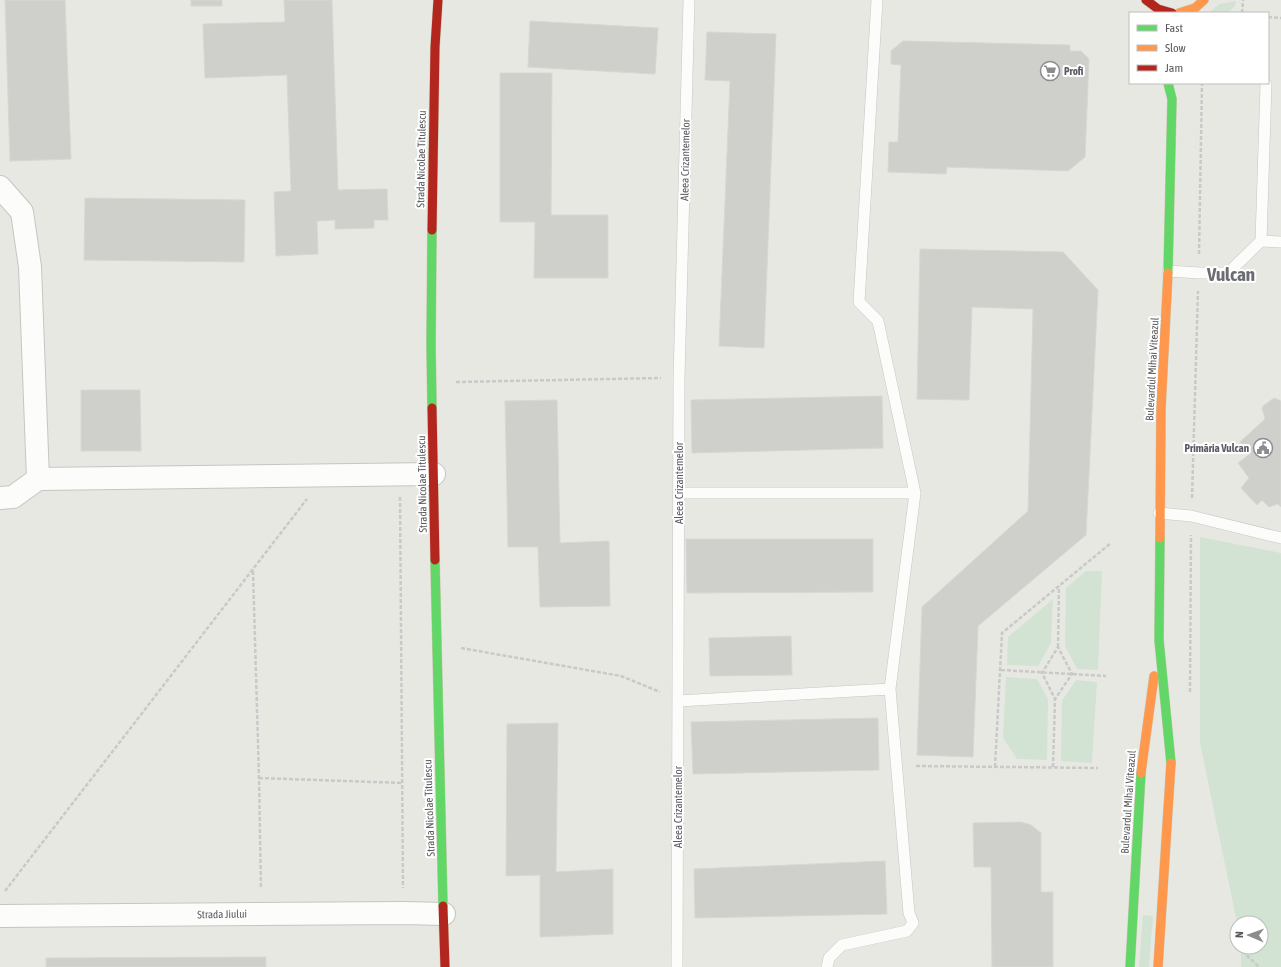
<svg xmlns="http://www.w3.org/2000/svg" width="1281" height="967" font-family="'Asap Condensed',sans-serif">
<rect width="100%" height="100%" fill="#e8e8e3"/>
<path fill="#d2e3d3" d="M1236,1l-1,5 -7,7h-19l10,-9z
M1200,537l81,16v414h-40v-20h20v-24h-24l-37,-180z
M1086,571h16l-4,99 -21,-1 -12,-23 1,-58z
M1053,599l-2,44 -13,23 -31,-1 1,-28z
M1006,677l31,2 11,20 -1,61 -30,-1 -14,-21z
M1076,680l21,2 -5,81 -31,-2 1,-60z
M1143,915l10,1 -4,51h-10z"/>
<path fill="#cfcfcc" stroke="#d7d7d2" d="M5,0h60l6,159 -61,2z
M191,0h31v6h-31z
M284,0h48l6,190 49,-1 1,31h-14v8l-39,1v-9l-18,1 1,33 -42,2 -2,-64 17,-1 -4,-116 -82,3 -2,-54 82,-2z
M530,21l128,7 -3,46 -127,-7z
M707,32l69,2 -12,314 -45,-2 11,-265 -25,-1z
M903,41l167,4v6h11l8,8 -4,98 -17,14 -121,-4 -1,7 -58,-2 1,-30h9l3,-77 -10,-1v-13z
M500,73h52l-1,142h57v63h-74l1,-56h-35z
M85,198l160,2 -1,62 -160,-2z
M920,249l143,3 35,38 -12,245 -108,91 -5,131 -56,-2 5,-148 106,-96 5,-202 -61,-2 -3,93 -52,-1z
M81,390h59l1,61h-60z
M882,396l1,52 -191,5 -1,-53z
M1274,398l7,3v106l-3,-3 -9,3 -7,-7 -5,5 -16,-17 8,-10 -11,-15 12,-9 -10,-12 24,-22 1,-3 -3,-8 1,-3z
M557,400l3,143 49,-2 1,65 -70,1 -2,-60h-30l-3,-146z
M686,539h187v53l-186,1z
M791,636l1,39 -82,1 -1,-38z
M878,718l1,52 -186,4 -2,-52z
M558,723l-2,149 57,-3v65l-73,3v-62l-34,1 1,-152z
M1021,822l10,3 10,8v59h12v75h-61l-1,-100h-17l-1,-44z
M885,861l2,53 -192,4 -1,-49z
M266,957v10h-220v-9z"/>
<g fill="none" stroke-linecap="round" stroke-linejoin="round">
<defs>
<path id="lane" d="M877,0l-18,302 19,19 37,172
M1261,241l20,1
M1168,271l31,2h29l33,-32 5,-157
M679,493h236l-25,196 19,224 4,10 -6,8 -65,14 -13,13 -2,9
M1159,513l32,3 90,22
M678,701l212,-12
M677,967l2,-589 10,-378"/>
<path id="street" d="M0,187l22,25 8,55 8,212
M0,498l13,-1 25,-18 396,-5
M0,916l404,-3 40,1"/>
<path id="fast" d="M432,230l-1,115 1,63
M1168,273l4,-174 -4,-16
M1160,538l-1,102 12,123
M435,560l8,346
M1130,967l11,-194"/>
<path id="slow" d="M1179,13l16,-5 9,-8
M1160,538l1,-130 7,-135
M1141,773l13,-97
M1158,967l13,-204"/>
<path id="jam" d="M1146,0l12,9 14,4
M432,230l3,-183 3,-47
M432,408l3,152
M443,906l2,61"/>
</defs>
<use href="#lane" stroke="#c5c5c3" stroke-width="12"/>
<use href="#street" stroke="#c5c5c3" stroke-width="24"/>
<use href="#fast" stroke="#cdcbb4" stroke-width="10"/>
<use href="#slow" stroke="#cdcbb4" stroke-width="10"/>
<use href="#jam" stroke="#cdcbb4" stroke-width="10"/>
<path stroke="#c7cac9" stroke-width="2.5" stroke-dasharray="4 2" stroke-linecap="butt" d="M1242,13l1,-13
M1268,17l13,1
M1199,254l3,-171
M456,382l205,-4
M400,497l3,391
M1192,498l6,-207
M253,571l6,207 2,111
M1058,647l1,-61
M461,648l160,28 39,16
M1001,670l105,6
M1190,692l1,-157
M916,766l182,2
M995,767l7,-134 109,-90
M1053,767l2,-68 -13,-26 16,-26 14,27 -17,25
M259,778l144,5
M5,891l302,-392
M1238,947l21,20"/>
<use href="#lane" stroke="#fcfcfb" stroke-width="11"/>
<use href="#street" stroke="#fcfcfb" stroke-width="22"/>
<use href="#fast" stroke="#63d668" stroke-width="9"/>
<use href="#slow" stroke="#ff974d" stroke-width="9"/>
<use href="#jam" stroke="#b3261e" stroke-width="9"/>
</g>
<defs>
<symbol id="supermarket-ring" viewBox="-11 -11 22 22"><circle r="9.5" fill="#fff" stroke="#8c8c8e" stroke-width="1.5"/><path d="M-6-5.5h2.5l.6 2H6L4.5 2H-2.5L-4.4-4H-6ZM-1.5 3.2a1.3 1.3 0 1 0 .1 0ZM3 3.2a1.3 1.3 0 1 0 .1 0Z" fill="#8c8c8e"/></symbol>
<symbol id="civic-ring" viewBox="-11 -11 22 22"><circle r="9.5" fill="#fff" stroke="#8c8c8e" stroke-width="1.5"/><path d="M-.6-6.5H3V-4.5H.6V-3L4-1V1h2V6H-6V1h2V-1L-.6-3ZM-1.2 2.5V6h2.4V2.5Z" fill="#8c8c8e"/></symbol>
</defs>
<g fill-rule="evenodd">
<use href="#supermarket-ring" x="1039" y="60" width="22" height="22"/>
<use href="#civic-ring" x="1252" y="437" width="22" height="22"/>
</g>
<g text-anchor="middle" stroke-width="4" stroke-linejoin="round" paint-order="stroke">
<g font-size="11" font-weight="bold" fill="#5a5b60" stroke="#fff" text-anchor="start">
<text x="1064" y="75">Profi</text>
<text x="1249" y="452" text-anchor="end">Primăria Vulcan</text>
</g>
<g font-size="11" fill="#5a5b60" stroke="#fff">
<text transform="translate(421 159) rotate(-89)" y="4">Strada Nicolae Titulescu</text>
<text transform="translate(685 160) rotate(-89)" y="4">Aleea Crizantemelor</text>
<text transform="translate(1152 369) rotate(-87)" y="4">Bulevardul Mihai Viteazul</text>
<text transform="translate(679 483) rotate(-90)" y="4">Aleea Crizantemelor</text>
<text transform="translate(422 484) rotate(-91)" y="4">Strada Nicolae Titulescu</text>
<text transform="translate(1128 802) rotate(-86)" y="4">Bulevardul Mihai Viteazul</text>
<text transform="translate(678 807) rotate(-90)" y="4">Aleea Crizantemelor</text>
<text transform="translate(429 808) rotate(-92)" y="4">Strada Nicolae Titulescu</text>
<text transform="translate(222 914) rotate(-1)" y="4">Strada Jiului</text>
</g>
<g font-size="19" font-weight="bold" fill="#6b6d72" stroke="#fff">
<text x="1231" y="281">Vulcan</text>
</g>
</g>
<rect x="1129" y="12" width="140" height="72" fill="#ffffff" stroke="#bdbdbf"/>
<rect x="1137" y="25" width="20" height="6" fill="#63d668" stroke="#bdbdbf"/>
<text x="1165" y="32" font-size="12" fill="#5a5b60">Fast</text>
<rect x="1137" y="45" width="20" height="6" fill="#ff974d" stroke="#bdbdbf"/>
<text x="1165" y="52" font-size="12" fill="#5a5b60">Slow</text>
<rect x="1137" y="65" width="20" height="6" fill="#b3261e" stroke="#bdbdbf"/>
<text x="1165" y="72" font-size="12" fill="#5a5b60">Jam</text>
<g transform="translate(1249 935) rotate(272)"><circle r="19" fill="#ffffff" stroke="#bdbdbf"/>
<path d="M0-3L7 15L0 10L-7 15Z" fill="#8c8c8e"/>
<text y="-6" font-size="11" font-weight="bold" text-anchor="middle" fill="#5a5b60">N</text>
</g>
</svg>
